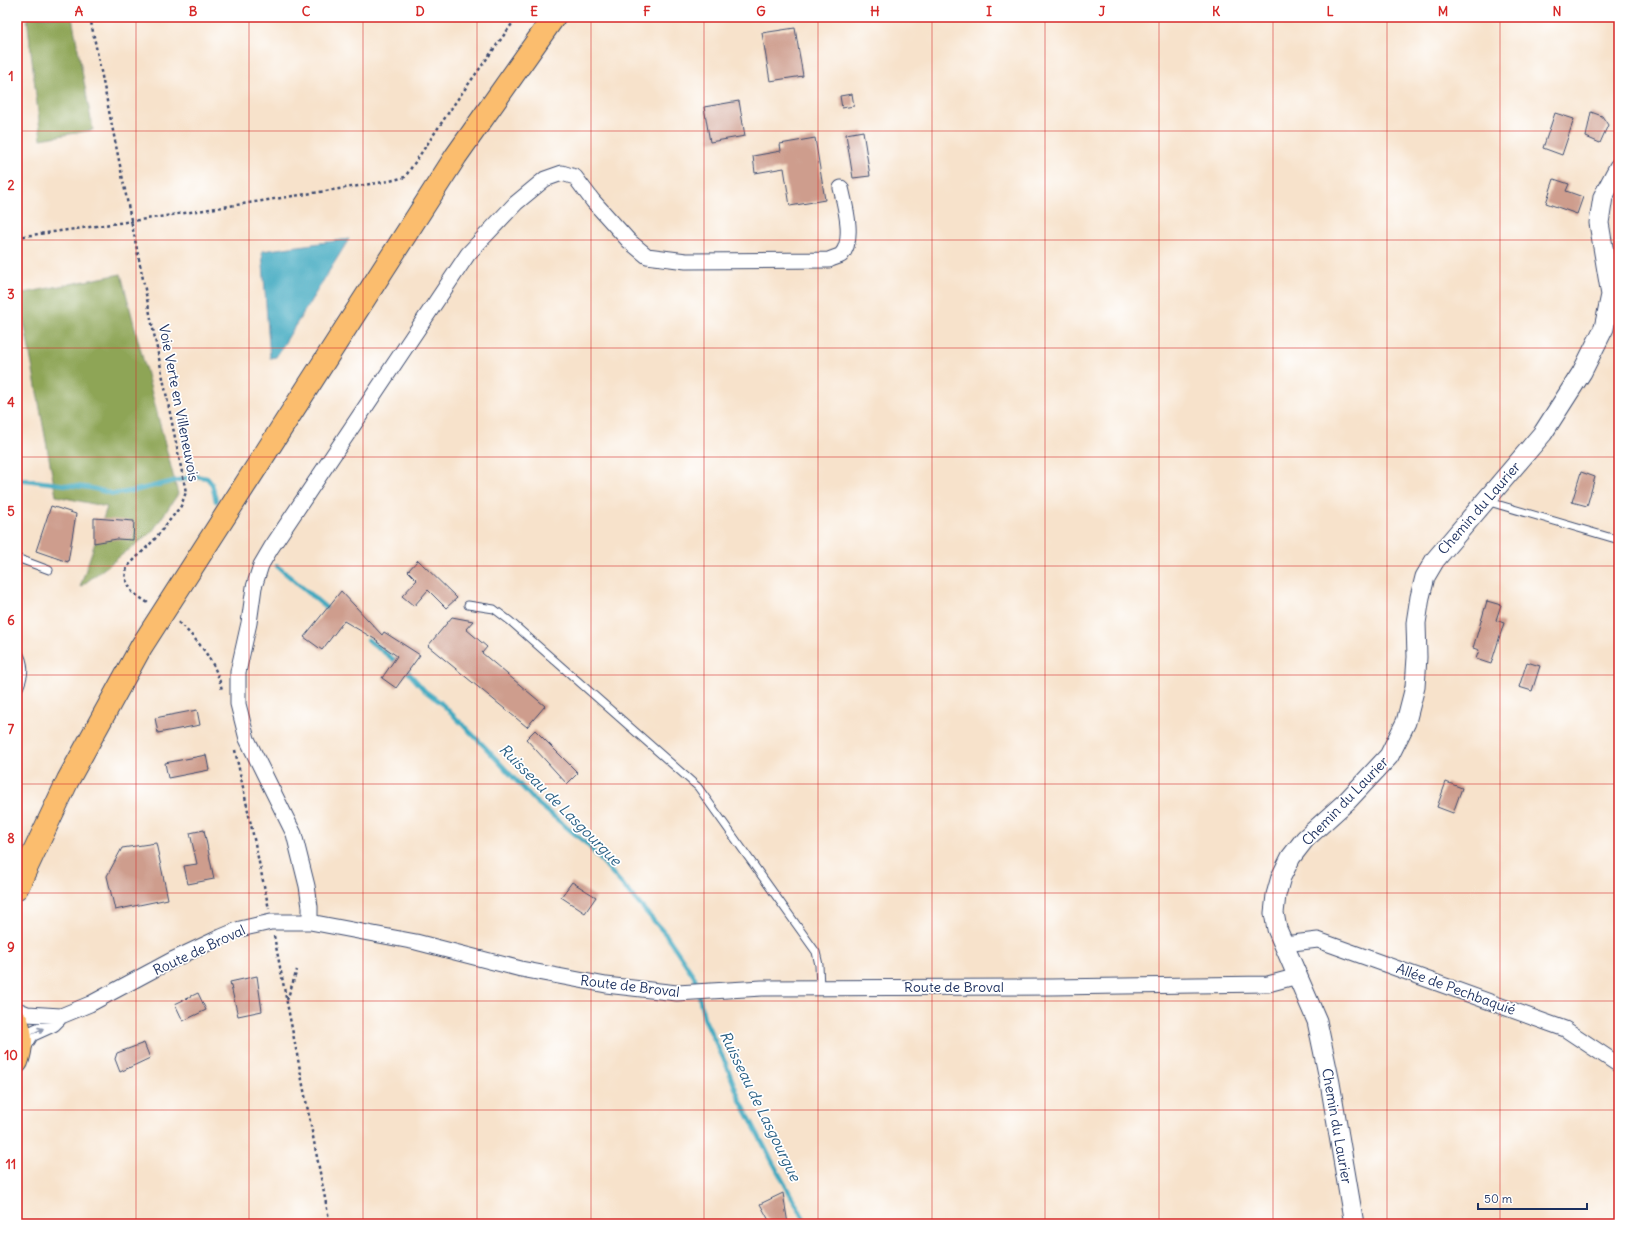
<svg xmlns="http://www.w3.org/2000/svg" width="1636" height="1241" font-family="Delius,sans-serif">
<rect width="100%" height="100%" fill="#fff"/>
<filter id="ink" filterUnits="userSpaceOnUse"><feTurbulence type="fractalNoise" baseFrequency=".025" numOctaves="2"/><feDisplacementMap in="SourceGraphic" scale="8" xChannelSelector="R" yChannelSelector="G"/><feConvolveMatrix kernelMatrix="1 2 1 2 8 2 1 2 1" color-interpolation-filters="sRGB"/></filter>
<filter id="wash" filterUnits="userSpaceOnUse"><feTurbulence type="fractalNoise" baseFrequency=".012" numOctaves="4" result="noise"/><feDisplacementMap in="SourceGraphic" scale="16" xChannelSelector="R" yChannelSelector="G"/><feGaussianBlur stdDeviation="0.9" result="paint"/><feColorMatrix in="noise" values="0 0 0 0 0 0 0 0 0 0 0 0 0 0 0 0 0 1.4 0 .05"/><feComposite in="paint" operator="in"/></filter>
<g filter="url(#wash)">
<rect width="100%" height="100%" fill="#f7e2cb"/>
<path fill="#8ea556" stroke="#546a5a" d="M27,17h45l21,113 -52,9z
M121,274l57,220 -26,38 -72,55 27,-80 -51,-11 -37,-202z"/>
<path fill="#40a9c0" stroke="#2e6c8f" d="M349,239l-73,118 -6,1 -8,-107z"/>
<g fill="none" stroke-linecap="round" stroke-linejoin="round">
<path stroke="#40a9c0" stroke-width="4.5" d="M17,479l74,9 23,6 19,-3 62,-15 12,2 5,6 4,17
M277,566l54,46
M368,640l26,20
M408,672l17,19 15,11 45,45 51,55 51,42 80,92 28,42 2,7
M699,996l5,22 22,46 14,36 33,63 34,61"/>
</g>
<g id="blocks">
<path fill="#ce9d8d" d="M795,28l8,48 -33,5 -8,-48z
M852,94l2,12 -12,2 -2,-12z
M739,101l6,35 -35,6 -6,-35z
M1591,112l11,4 6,9 -8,18 -14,-6z
M1555,113l19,6 -12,36 -19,-7z
M863,131l7,45 -17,2 -7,-44z
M815,138l10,62 -35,6 -6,-38 -29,5 -2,-17 28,-5 -1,-7z
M1554,179l15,5 -3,7 17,6 -6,17 -31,-11z
M1581,472l14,5 -8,29 -15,-4z
M51,506l25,8 -8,48 -32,-11z
M94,518l40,3 -1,19 -16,-1 -23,4z
M418,560l39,38 -11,10 -18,-18 -14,16 -12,-10 15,-16 -9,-9z
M341,591l41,44 2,-3 36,23 -24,33 -14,-10 15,-22 -20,-14 1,-1 -34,-20 -22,29 -18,-13z
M1487,601l14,4 -5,15 8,3 -13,41 -15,-5 3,-9 -6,-2z
M452,617l21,4 -7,8 21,18 -5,6 63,53 -18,21 -99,-81z
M1527,662l13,4 -8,25 -13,-4z
M197,710l3,15 -42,8 -3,-15z
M535,730l43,43 -11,11 -41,-45z
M206,755l3,15 -41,8 -3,-15z
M1446,782l16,6 -9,25 -16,-6z
M204,830l10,49 -26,5 -4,-18 13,-2 -7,-31z
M156,843l12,56 -53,11 -8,-34 15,-28z
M572,882l24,15 -11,16 -24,-16z
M257,976l5,35 -24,5 -8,-34z
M198,993l8,17 -23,11 -8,-17z
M144,1043l6,15 -30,14 -5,-13 2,-6z
M783,1193l5,31h-17l-11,-20z"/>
</g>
</g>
<g filter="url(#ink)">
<use href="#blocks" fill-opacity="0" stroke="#3c4a6e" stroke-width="1"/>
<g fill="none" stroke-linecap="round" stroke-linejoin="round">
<defs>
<path id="service" d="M1486,501l133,39
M17,558l32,12
M468,605l26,4 16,12 188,166 118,165 3,13 1,23
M17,649c10,16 8,28 0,43"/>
<path id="minor" d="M310,922v-15l-3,-21 -13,-52 -47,-95 -9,-35v-32l11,-49 5,-36 7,-22 10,-17 197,-294 48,-51 29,-24 17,-6 13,4 18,24 36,40 18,15 39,5 143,-1c3,-2 9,-3 12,-5 14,-14 4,-50 0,-67
M1284,944l34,-4 247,89 54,36
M17,1010l10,4 34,2
M21,1051l10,-17 22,-10 8,-8 29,-12 82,-44 49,-23 19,-8 31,-7h39l106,20 105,27 85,16 71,8 85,-5 289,-1 217,-3 30,-8"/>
<path id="tertiary" d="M1354,1224l-24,-141 -13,-62 -40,-92 -3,-16 2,-18 5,-18 10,-20 14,-18 42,-38 42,-45 17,-34 9,-35 2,-30 -1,-34 4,-26 5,-20 10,-17 108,-127 39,-61 22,-44 7,-33 -12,-72 4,-26 16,-30"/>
<path id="primary" d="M17,888l51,-108 73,-133 315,-491 98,-139
M17,1021c5,13 5,28 0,41"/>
</defs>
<use href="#service" stroke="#3c4a6e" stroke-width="9"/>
<use href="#minor" stroke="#3c4a6e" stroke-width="17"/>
<use href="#tertiary" stroke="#3c4a6e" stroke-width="21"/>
<use href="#primary" stroke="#3c4a6e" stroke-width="24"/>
<path stroke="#3c4a6e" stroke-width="2.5" stroke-dasharray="3 3" stroke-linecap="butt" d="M90,17l96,475 -5,14 -27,34 -27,27 -2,11 7,14 16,11
M17,237l116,-16 257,-40 15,-4 52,-77 60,-83
M178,622c21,19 38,40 44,68
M235,750l34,159
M274,936l56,288
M287,1000l10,-30
M17,1086l4,-6"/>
<use href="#service" stroke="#fff" stroke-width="7"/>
<use href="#minor" stroke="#fff" stroke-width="15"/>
<use href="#tertiary" stroke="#fff" stroke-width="19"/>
<use href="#primary" stroke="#fbbd6e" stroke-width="22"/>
</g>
<defs><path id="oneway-shaft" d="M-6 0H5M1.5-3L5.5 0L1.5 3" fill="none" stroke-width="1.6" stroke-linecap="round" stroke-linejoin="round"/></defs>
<use stroke="#8d97ae" href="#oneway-shaft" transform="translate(38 1031) rotate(-26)"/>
</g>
<path fill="none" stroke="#d62828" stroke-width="1" stroke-opacity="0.55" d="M136,17v1207M249,17v1207M363,17v1207M477,17v1207M591,17v1207M704,17v1207M818,17v1207M932,17v1207M1045,17v1207M1159,17v1207M1273,17v1207M1387,17v1207M1500,17v1207M17,131h1602M17,240h1602M17,348h1602M17,457h1602M17,566h1602M17,675h1602M17,784h1602M17,893h1602M17,1001h1602M17,1110h1602"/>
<g text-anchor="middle" stroke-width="3.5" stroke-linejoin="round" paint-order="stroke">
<g font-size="14" fill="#1b2f5e" stroke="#fff">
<text transform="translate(179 403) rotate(79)" y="5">Voie Verte en Villeneuvois</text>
<text transform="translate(1479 508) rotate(-49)" y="5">Chemin du Laurier</text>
<text transform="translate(1345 801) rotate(-46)" y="5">Chemin du Laurier</text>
<text transform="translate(199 950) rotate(-25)" y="5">Route de Broval</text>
<text transform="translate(630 986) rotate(7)" y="5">Route de Broval</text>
<text x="954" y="992">Route de Broval</text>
<text transform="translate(1456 989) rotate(20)" y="5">Allée de Pechbaquié</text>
<text transform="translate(1337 1126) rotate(80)" y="5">Chemin du Laurier</text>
</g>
<g font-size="15" font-style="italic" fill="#2a6085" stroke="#fff">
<text transform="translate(560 805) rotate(45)" y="5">Ruisseau de Lasgourgue</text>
<text transform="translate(760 1106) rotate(64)" y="5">Ruisseau de Lasgourgue</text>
</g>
</g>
<rect width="1636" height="1241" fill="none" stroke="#fff" stroke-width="44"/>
<path d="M1478 1203v6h109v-6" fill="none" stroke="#1b2f5e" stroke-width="2"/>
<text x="1484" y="1203" font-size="12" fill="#1b2f5e" stroke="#ffffff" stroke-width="3" paint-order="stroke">50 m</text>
<rect x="22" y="22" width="1592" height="1197" fill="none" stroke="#d62828" stroke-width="1.5"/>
<g font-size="13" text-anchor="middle" font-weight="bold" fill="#d62828">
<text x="79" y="16">A</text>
<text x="193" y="16">B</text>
<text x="306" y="16">C</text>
<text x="420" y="16">D</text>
<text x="534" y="16">E</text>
<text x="647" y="16">F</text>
<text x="761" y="16">G</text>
<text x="875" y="16">H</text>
<text x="989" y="16">I</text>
<text x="1102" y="16">J</text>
<text x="1216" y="16">K</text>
<text x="1330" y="16">L</text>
<text x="1443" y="16">M</text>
<text x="1557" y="16">N</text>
<text x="11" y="81">1</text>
<text x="11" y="190">2</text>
<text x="11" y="299">3</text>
<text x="11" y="407">4</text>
<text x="11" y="516">5</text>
<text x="11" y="625">6</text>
<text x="11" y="734">7</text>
<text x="11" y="843">8</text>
<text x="11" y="952">9</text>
<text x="11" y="1060">10</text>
<text x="11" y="1169">11</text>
</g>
</svg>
